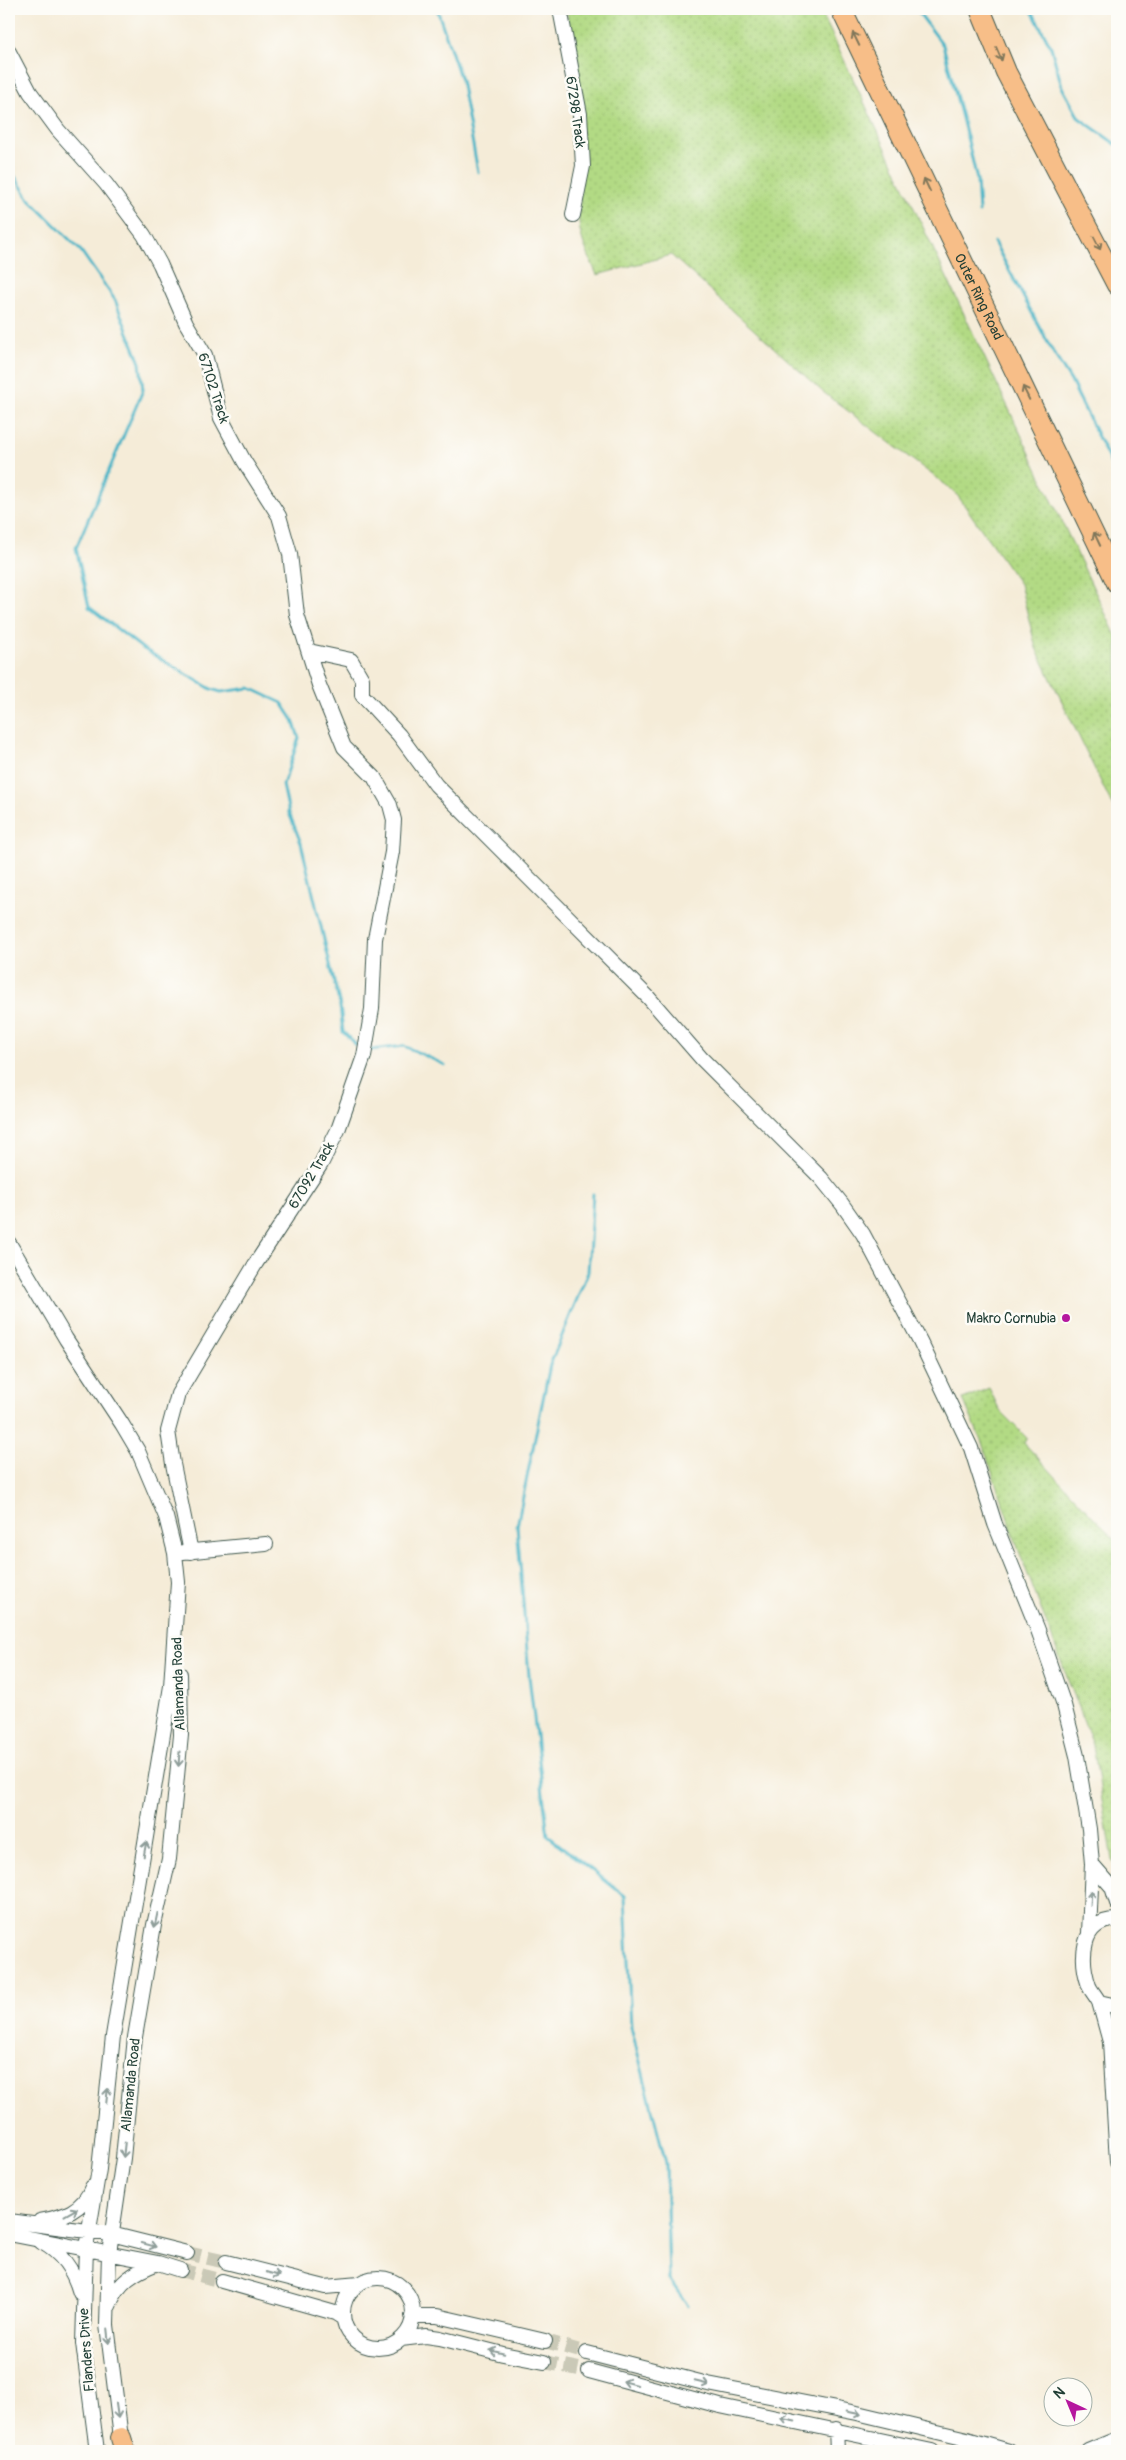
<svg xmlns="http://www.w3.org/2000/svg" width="1126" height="2460" font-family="Pangolin,sans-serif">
<defs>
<pattern id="grass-dots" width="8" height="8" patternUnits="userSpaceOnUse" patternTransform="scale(1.25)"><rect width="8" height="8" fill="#b2da84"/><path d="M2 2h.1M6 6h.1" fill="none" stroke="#99bc73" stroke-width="1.8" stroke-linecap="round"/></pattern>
</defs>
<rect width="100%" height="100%" fill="#fdfcf7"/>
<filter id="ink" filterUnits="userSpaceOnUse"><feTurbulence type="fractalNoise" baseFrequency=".02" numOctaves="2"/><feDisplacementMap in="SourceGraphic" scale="10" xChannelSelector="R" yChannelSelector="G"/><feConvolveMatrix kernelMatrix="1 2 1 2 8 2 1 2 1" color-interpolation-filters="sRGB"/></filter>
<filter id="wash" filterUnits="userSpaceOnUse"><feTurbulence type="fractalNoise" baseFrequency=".0096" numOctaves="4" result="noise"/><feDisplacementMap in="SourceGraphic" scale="20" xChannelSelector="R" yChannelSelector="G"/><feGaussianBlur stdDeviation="1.12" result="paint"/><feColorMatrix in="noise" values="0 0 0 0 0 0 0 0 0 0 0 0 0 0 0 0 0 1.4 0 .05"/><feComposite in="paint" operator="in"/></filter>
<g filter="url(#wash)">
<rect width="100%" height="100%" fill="#f5ecd8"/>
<path fill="url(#grass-dots)" stroke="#688c5c" d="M567,9h253l297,629v177l-81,-167 -16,-64 -65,-92 -132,-100 -152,-137 -74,20c-12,-28 -22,-44 -17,-75z
M989,1388l11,23 27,27 -3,5 93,99v327l-5,-9 -19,-115 -73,-191 -39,-114 -18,-41z"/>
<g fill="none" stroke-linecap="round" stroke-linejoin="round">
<path stroke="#4ab5c7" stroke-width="3" d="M437,9l24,71 17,92
M916,9l27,36 25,96 9,39 2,32
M1031,9l20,38 11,40 17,31 38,27
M9,167l20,32 52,52 34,49 25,63 3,27 -67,158 13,59 53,41 69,41 10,3 29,-4 32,15 11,17 6,18 -16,47 6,28 12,30 39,163 3,26 13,13
M994,242l60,112 17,27 46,95
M371,1050l33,-4 41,19
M593,1194l-5,78 -38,93 -33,161 12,150 19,160 77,60 6,131 35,136 3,116 19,27"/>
</g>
</g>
<g filter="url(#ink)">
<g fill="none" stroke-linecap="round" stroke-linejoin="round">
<path stroke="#cac9b7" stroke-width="14" stroke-dasharray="14 7" stroke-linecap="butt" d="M187,2253l39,9
M180,2270l42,11
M545,2341l42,12
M544,2362l45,9"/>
<defs>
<path id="minor" d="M560,9l20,105 3,52 -10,49
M9,52l21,40 28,38 48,54 38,51 16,29 26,59 19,32 16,63 23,43 35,55 11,38 7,61 22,70 25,62 30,30 16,28 4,15 -2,32 -17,87 -3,70 -8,47 -26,74 -17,34 -65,99 -78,131 -10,37 5,33 18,88
M309,651l42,9 11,19v16l37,40 37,50 212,212 54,62 119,119 21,26 21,30 57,107 51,107 24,76 43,106 26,75 13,51 12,73 3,35 -3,69
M9,1243l57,96 56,85 16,27 28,66 9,36 3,29 -7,104 -58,350 -14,133 -13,79 -3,95 14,108
M183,1552l83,-8
M1092,1864l20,23 5,16
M1117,1920c-37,-1 -37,40 -28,66 2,5 7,10 10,16l18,4
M1099,2002l11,40 7,120
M9,2221l102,13 76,19
M40,2221c23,-4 43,-10 52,-34
M9,2234l149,29 22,7
M41,2242c21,11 33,29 39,51
M226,2262l99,25 34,-3
M343 2313a35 35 0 1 1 70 0a35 35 0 1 1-70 0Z
M222,2281l113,32 8,5
M109,2306c9,-24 25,-34 49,-43
M412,2316h25l108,25
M401,2339l25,-3 14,2 63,16 41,8
M587,2353l121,31 149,29 110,26 42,12
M589,2371l131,35 212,45
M836,2429l1,22
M122,2446l-15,-121 2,-72 14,-95 12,-121 19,-112 15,-66 12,-124 -1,-61
M1088,2451l29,-12"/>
<g id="highway">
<path id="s1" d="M841,9l276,574"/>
<path d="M980,9l26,63 111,213"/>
<path d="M121,2438l4,13"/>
</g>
</defs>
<use href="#minor" stroke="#3f574d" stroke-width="16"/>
<use href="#highway" stroke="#3f574d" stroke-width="22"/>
<use href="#minor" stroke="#fff" stroke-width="14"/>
<use href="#highway" stroke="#f7be88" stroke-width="20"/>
</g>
<defs><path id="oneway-shaft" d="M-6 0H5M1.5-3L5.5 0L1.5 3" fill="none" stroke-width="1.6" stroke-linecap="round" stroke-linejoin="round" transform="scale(1.25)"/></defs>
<g stroke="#80775a">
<use href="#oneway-shaft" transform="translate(856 39) rotate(-116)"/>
<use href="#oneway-shaft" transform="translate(999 54) rotate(67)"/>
<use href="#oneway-shaft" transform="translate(927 185) rotate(-115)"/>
<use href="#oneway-shaft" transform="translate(1097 243) rotate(63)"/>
<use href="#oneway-shaft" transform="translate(1026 393) rotate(-116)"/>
<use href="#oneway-shaft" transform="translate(1097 539) rotate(-115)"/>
</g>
<g stroke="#8f9e9a">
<use href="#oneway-shaft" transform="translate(179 1759) rotate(94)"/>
<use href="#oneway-shaft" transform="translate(145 1849) rotate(-80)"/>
<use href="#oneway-shaft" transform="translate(1091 1898) rotate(-87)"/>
<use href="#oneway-shaft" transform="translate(156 1920) rotate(102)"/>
<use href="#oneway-shaft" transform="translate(107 2096) rotate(-84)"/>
<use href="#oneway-shaft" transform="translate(124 2150) rotate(96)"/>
<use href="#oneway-shaft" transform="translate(71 2212) rotate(-29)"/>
<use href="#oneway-shaft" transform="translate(149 2245) rotate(15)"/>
<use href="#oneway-shaft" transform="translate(273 2274) rotate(16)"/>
<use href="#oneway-shaft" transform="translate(108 2336) rotate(84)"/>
<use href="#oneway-shaft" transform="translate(497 2352) rotate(-166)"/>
<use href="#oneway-shaft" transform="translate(630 2383) rotate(-165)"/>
<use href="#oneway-shaft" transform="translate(702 2383) rotate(13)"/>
<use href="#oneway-shaft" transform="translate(117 2411) rotate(82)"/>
<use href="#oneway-shaft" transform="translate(854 2413) rotate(11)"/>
<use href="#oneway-shaft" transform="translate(788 2420) rotate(-169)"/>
</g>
</g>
<circle fill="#b5179e" stroke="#fdfcf7" stroke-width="2" cx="1066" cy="1318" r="5"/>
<g text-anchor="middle" stroke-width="5" stroke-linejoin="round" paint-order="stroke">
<g font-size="14" fill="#1f3d34" stroke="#fdfcf7">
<text transform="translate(576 112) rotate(82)" y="5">67298 Track</text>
<text dy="5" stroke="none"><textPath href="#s1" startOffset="319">Outer Ring Road</textPath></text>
<text transform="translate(214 388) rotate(72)" y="5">67102 Track</text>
<text transform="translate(311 1175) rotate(-59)" y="5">67092 Track</text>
<text transform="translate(178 1684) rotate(-92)" y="5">Allamanda Road</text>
<text transform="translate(130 2085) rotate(-84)" y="5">Allamanda Road</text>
<text transform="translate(86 2350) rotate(-94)" y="5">Flanders Drive</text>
</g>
<g font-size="14" fill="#1f3d34" stroke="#fdfcf7" text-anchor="end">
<text x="1056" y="1323">Makro Cornubia</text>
</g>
</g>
<rect width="1126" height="2460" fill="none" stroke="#fdfcf7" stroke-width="30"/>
<g transform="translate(1068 2402) rotate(316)"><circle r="24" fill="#fdfcf7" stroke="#a4b0a9"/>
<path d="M0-4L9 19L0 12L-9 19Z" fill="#b5179e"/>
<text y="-8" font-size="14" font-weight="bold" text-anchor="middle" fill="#1f3d34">N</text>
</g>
</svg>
